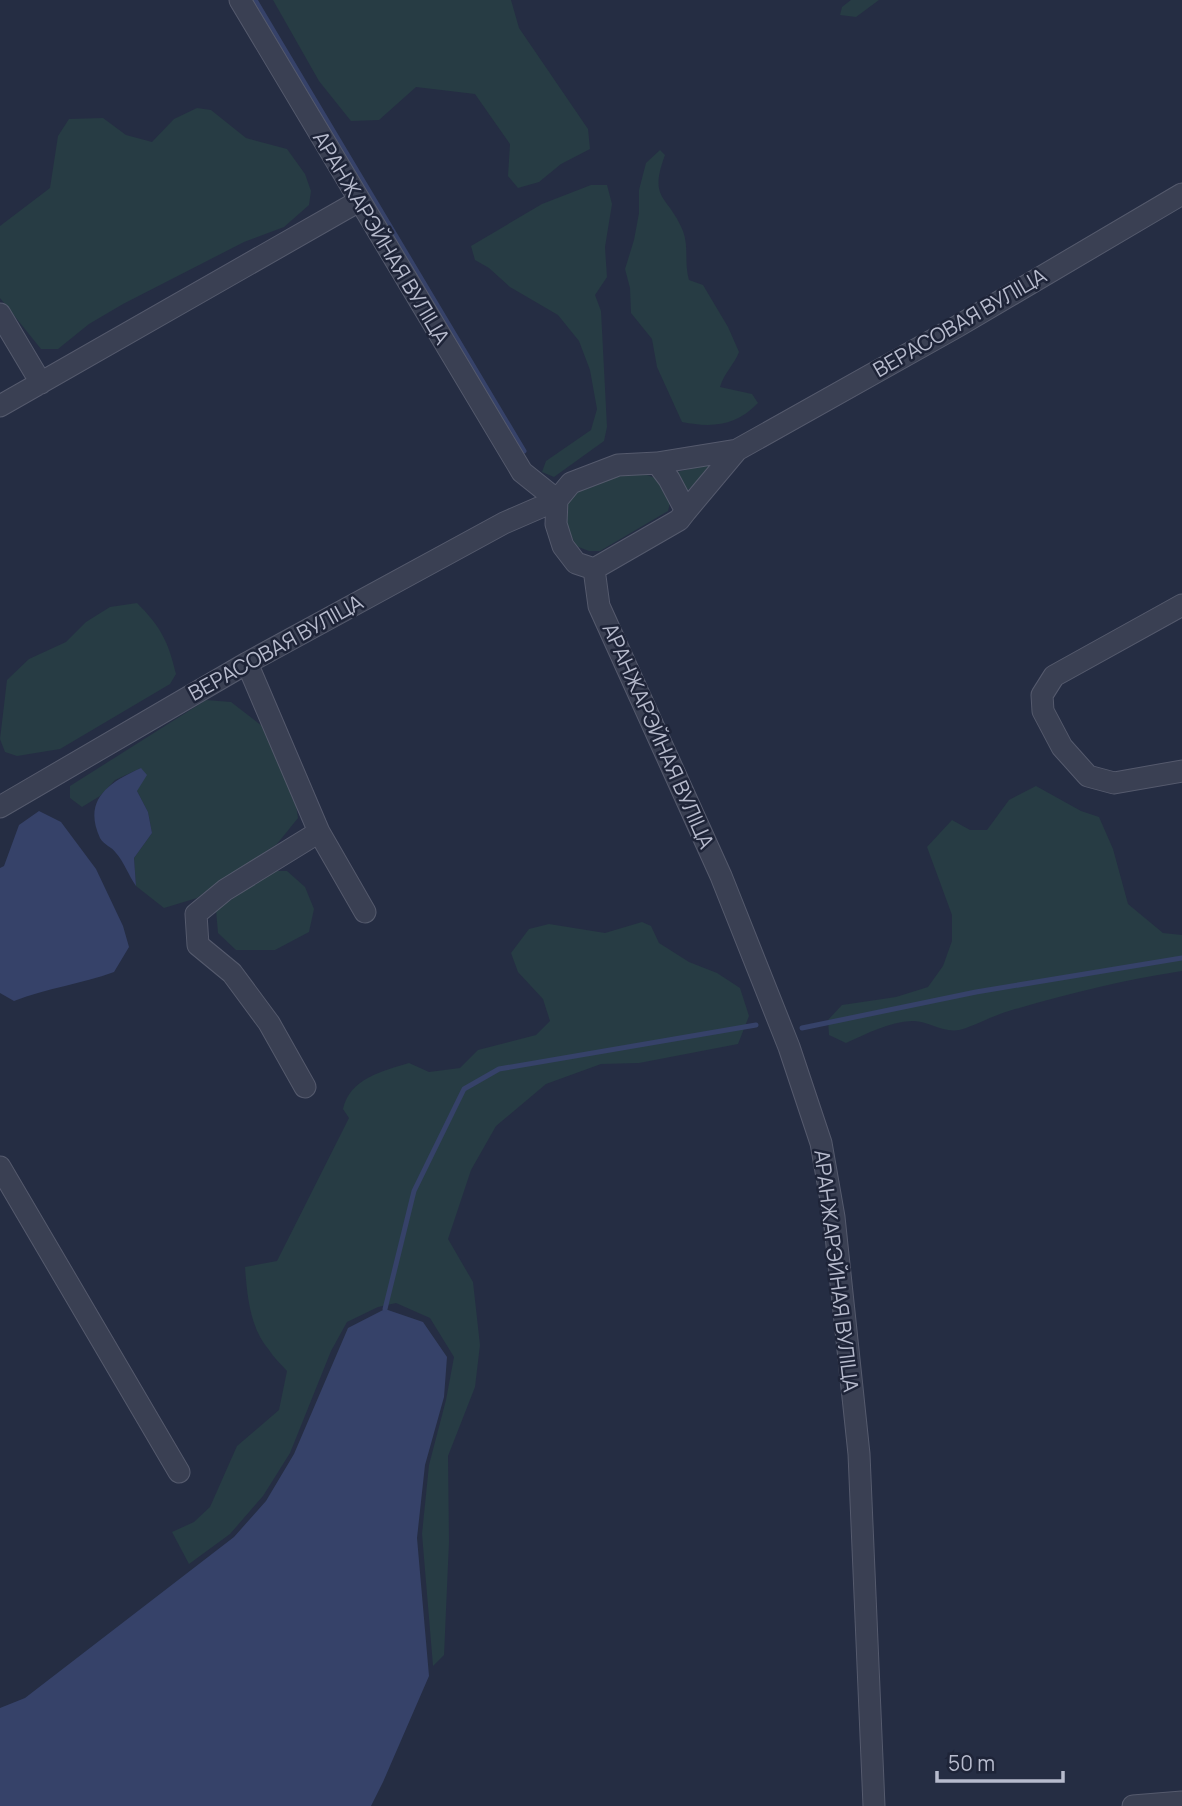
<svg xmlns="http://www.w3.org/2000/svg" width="1182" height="1806" font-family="Manrope,sans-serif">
<rect width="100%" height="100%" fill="#252d43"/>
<path fill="#273c44" d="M273,0h238l8,28 69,101 2,20 -29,15 -22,18 -21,6 -10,-12 2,-32 -35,-50 -59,-7 -37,33 -28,1 -32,-40z
M851,0h28l-23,17 -16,-2 2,-8z
M197,108l14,2 35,28 41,11 18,25 6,17 -2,14 -25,22 -40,15 -121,62 -34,20 -31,25h-17l-41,-51v-72l50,-38 8,-52 11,-17 34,-1 23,17 26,7 22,-23z
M660,150l5,5c-17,46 3,39 18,76 6,16 1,32 6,49l14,5 25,42 11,25c-5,13 -15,21 -19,35l32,7 6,9c-22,23 -46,25 -76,19l-25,-55 -5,-28 -21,-26 -1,-25 -5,-19 9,-29 5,-27v-23l7,-27z
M591,185h16l5,19 -7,43 2,30 -12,18 6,16 6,116 -3,14 -50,36 -12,-5 4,-11 45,-31 6,-21 -7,-39 -11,-29 -21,-26 -48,-28 -21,-19 -14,-8 -4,-14 71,-42z
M716,462l-29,29 -10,-19z
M642,473l16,6 12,24 -2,8 -68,40h-11l-13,-5 -13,-28 3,-16 14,-12 34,-14z
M137,603c24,24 31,38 39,71l-6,10 -110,65 -43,7 -12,-4 -5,-13 7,-59 22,-21 37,-17 20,-20 24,-15z
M206,700l25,2 31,24 32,66 4,26 -21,26 -80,54 -33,10 -28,-22 -2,-28 18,-25 -4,-21 -11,-21 4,-23 -26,12 -15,16 -18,11 -12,-9v-12z
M1036,786l45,25 18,6 14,32 15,55 35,29 19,2v36c-59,9 -116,23 -173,40 -15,4 -39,17 -50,19 -17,3 -32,-10 -47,-9 -23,1 -46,13 -66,22l-17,-8 -1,-15 14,-15 54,-8 32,-10 15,-21 9,-25v-26l-25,-68 25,-27 18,10h17l22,-30z
M273,871h14l18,16 9,22 -5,23 -34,18h-39l-18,-17 -2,-23z
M642,922l9,4 8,17 30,19 28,11 23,15 9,28 -11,28 -99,19 -38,1 -55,20 -50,42 -25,44 -23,69 25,43 7,63 -5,42 -27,69 1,86 -5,113 -11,11 -11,-132 7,-69 17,-65 8,-43 -24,-39 -34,-15 -18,4 -31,15 -16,29 -41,102 -27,43 -33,38 -41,30 -17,-32 22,-10 16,-15 27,-61 42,-36 8,-39c-6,-7 -13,-13 -18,-21 -19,-22 -22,-55 -24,-83l32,-6 72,-143 -6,-9c7,-31 40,-38 66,-46l20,9 31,-4 18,-18 58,-15 14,-14 -7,-22 -25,-27 -7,-19 18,-24 20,-5 56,9z"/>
<path fill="#364269" d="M141,768l6,7 -10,16 11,21 4,21 -18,25 2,28c-7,-10 -12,-24 -20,-33 -4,-6 -12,-8 -16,-15 -18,-39 10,-56 41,-70z
M39,811l22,11 35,47 27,57 6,21 -15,25c-33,12 -67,16 -100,29l-14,-8v-125l4,-2 15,-41z
M385,1309l38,13 24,35 -3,40 -19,68 -8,73 12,138 -46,106 -12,24h-371v-98l25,-10 209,-161 32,-36 28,-47 54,-126z"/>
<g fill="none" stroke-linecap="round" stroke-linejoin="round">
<path stroke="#364269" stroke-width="5" d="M255,0l269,451
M802,1028l174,-36 206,-34
M385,1309l29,-118 50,-102 35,-20 257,-44"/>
<defs>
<path id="minor" d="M0,314l41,69
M0,406l359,-205
M657,463l80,-13 221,-124 224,-132
M657,463l12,16 17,32 -7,9 -85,49 -18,-6 -13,-17 -7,-22 1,-24 14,-17 47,-18z
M686,511l51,-61
M594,569l5,37 122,270 68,171 32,96 13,74 25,237 15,352
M1182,605l-128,71 -12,19 1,16 19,36 26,29 26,7 68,-12
M247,663l72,169 46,80
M0,807l247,-144 257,-140 53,-23 -35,-28 -282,-472
M305,1087l-36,-64 -37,-50 -34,-28 -2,-31 29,-24 94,-58
M0,1167l179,305
M1133,1806l49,-4"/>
</defs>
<use href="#minor" stroke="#555a6d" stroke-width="23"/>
<use href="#minor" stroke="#3a4053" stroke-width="21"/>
</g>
<g text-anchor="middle" stroke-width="5" stroke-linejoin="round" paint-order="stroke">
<g font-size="21" fill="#b7bbcd" stroke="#1e2438">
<text transform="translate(381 238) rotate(59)" y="7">АРАНЖАРЭЙНАЯ ВУЛІЦА</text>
<text transform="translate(960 323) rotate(-30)" y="7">ВЕРАСОВАЯ ВУЛІЦА</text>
<text transform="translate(276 648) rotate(-29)" y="7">ВЕРАСОВАЯ ВУЛІЦА</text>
<text transform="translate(658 736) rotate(66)" y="7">АРАНЖАРЭЙНАЯ ВУЛІЦА</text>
<text transform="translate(836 1271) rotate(83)" y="7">АРАНЖАРЭЙНАЯ ВУЛІЦА</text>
</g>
</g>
<path d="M937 1771v10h126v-10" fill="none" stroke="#b7bbcd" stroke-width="3.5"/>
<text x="948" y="1771" font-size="21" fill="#b7bbcd" stroke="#1e2438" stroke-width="5" paint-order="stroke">50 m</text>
</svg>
